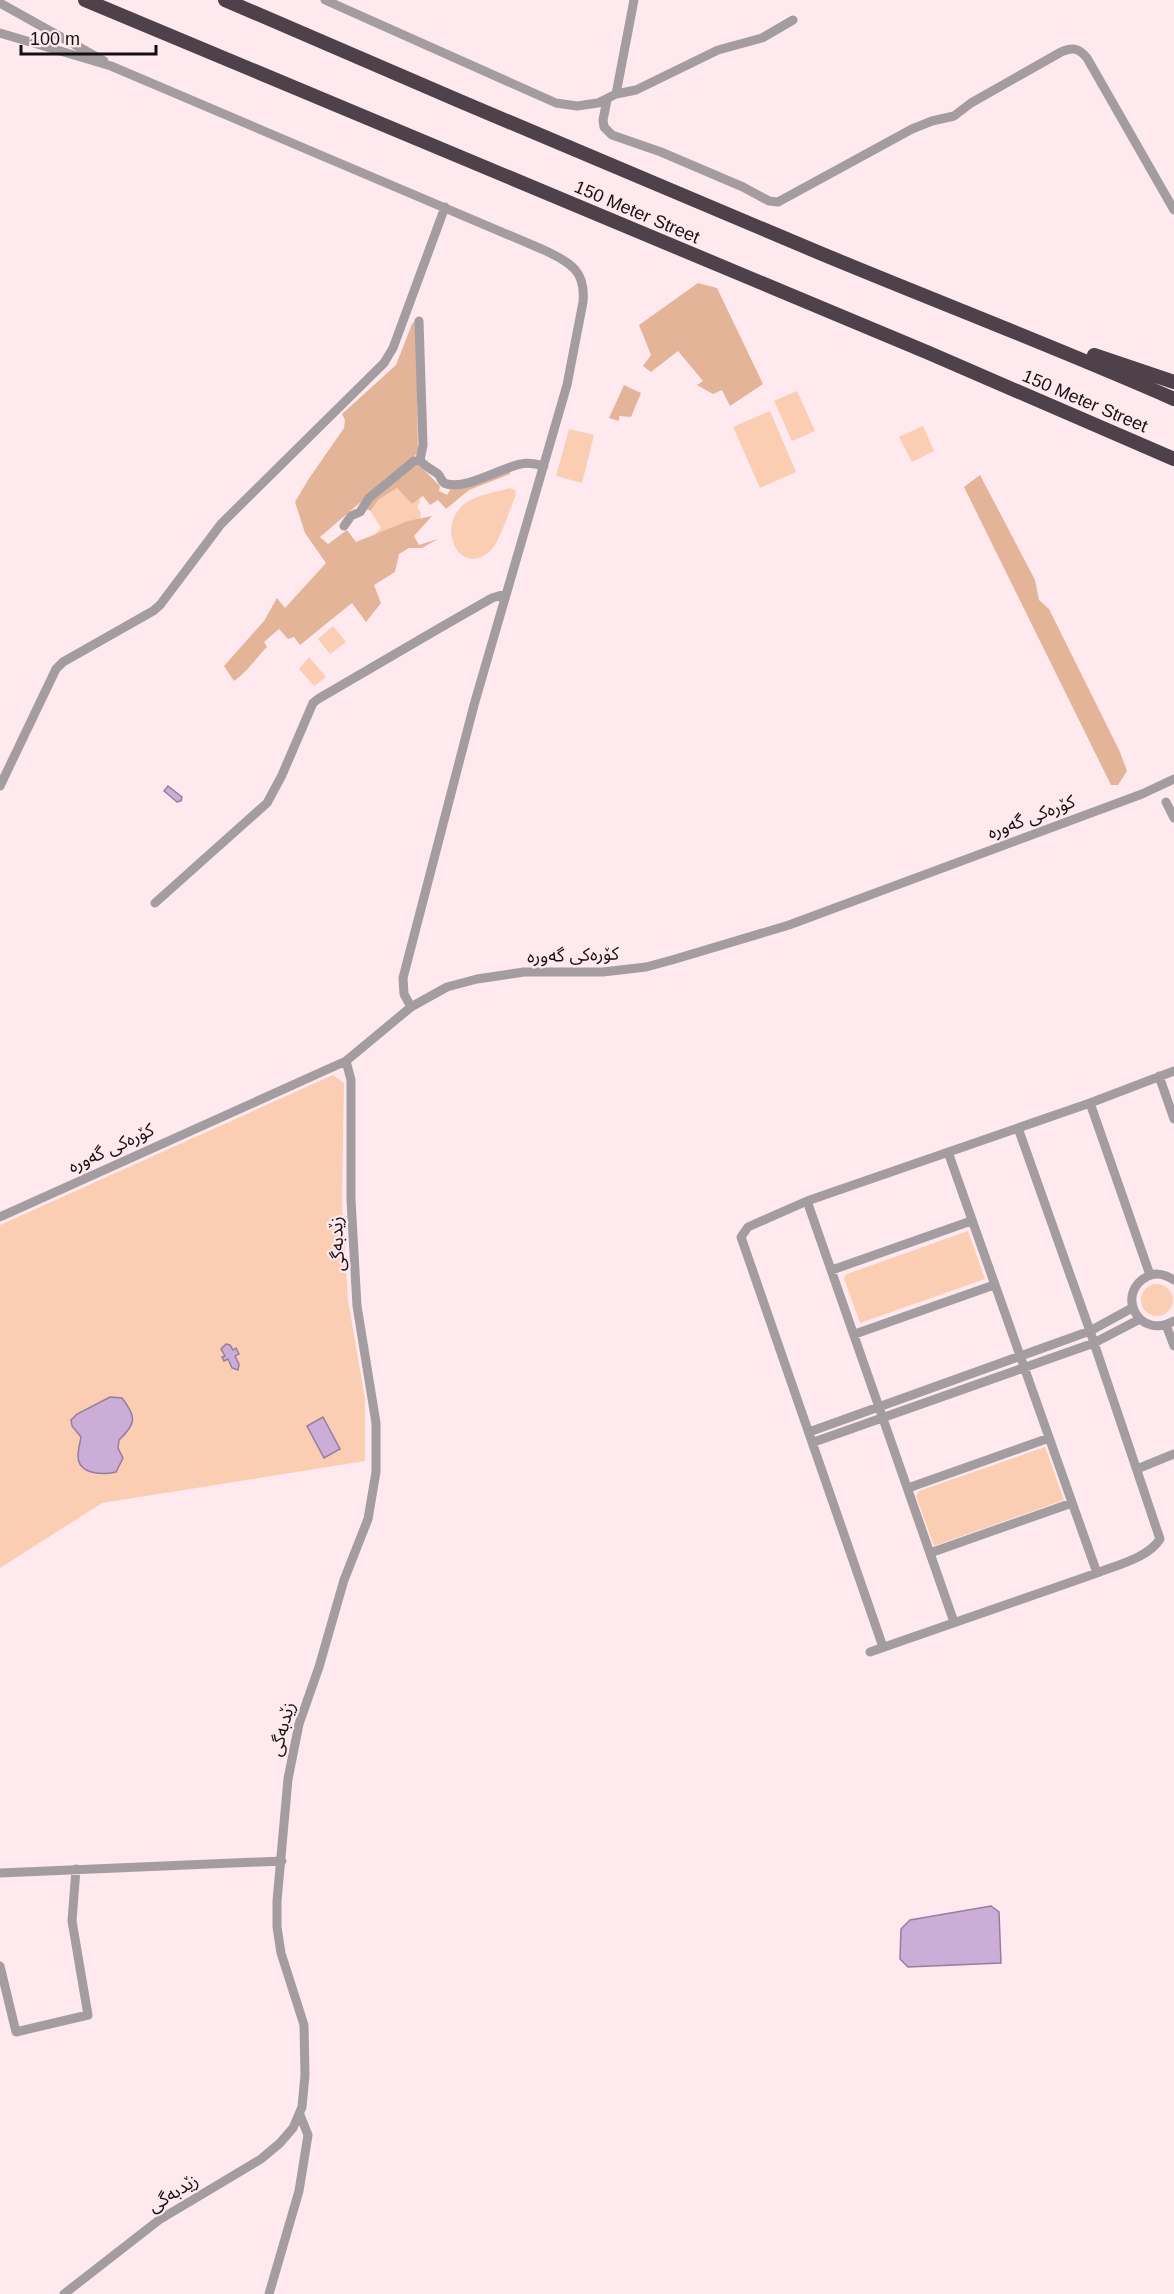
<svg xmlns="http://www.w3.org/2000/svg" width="1174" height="2294" font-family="Arial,'Noto Sans Arabic',sans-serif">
<rect width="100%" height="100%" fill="#fee9ee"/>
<path fill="#fbceb4" d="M797,391l18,40 -23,10 -18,-40z
M770,411l26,61 -36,16 -27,-61z
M923,426l11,25 -22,11 -13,-25z
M569,429l25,6 -12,48 -26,-7z
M397,488l15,15 7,-4 1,4 -3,3 4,8 -1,5 -46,16 7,-7 -10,-16 7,-12z
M510,488l5,2 1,4c-5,13 -16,46 -24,55 -30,31 -57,-19 -29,-44 12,-10 33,-13 47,-17z
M333,626l13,16 -16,12 -12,-15z
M309,657l17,20 -12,9 -15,-17z
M333,1075l11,8 -2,122 6,95 17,99v62l-263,42 -102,65v-343z
M968,1231l17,48 -125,44 -16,-45 3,-4z
M1141 1300a16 16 0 1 1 32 0a16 16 0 1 1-32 0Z
M1045,1447l19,53 -130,46 -18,-50 3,-5z"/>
<path fill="#e4b498" d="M698,283l19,5 46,96 -33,22 -8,-16 -9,4 -16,-9 6,-4 -25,-30 -27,21 -8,-6 8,-11 -12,-30z
M416,320l2,133 -98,84 8,7 19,-14 9,12 52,-21 24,-5 -18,20 5,9 19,-6 -16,9h-13l-10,6 -4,18 -21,13 7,18 -15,19 -14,-19 -52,42 -6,-8 -6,2 -9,-10 -15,13 3,5c-12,12 -20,25 -33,34l-10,-15 40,-45 13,-23 8,10 41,-45 -21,-30 -10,-31 13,-22 36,-52 1,-8 -3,-6 54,-49 16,-41z
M624,385l17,8 -10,24 -12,-1v5l-10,-3z
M417,463l23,23 -1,5 8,4 5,-8 58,-17v4l-41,16 -23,19 -8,-9 -8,5 -7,-9 -11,8 -15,-16 -19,12 -7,11 -7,-3z
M980,475l55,105 4,20 10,9 71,143 7,19 -9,14h-7l-147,-298z"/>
<path fill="#cbadd7" stroke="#957e9c" stroke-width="1.5" d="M168,786l14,11 -1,4 -4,1 -13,-11z
M226,1344l4,1 3,5 3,-2 3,6 -4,2 4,8 -1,6 -6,-2 -4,-9 -4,2 -2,-4 3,-1 -4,-7z
M110,1397l12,1c15,19 14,26 -3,42l-1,8 5,10 -7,14c-12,3 -38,3 -38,-16 0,-6 2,-13 3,-19l-9,-11 -1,-6 6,-6z
M323,1417l17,32 -16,9 -17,-32z
M991,1906l8,6 2,51 -93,4 -8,-8 1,-30 9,-9z"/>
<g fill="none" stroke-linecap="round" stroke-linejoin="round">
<path stroke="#a39ca0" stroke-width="9" d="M325,0l231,103 21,3 21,-3 18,-9 20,-4 82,-40 44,-12 31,-18
M0,3l104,58
M0,33l111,33 433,184c26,13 42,20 39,52l-16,83 -93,320 -71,273 1,16 7,13
M616,94l18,-94
M607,100l-4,20 1,7 8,8 49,17 82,35 26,14 9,1 134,-73 20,-8 22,-5 17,-13 90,-51c12,-5 18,-4 26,6l87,152
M419,321l4,124 -3,15
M344,526l7,-10 9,-4 9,-14 45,-37 6,-1c5,7 12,9 18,14 4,4 3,9 9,10 21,5 53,-16 74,-20 8,-2 16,0 23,2
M0,786l56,-117 7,-7 90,-51 7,-6 61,-81 163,-161 9,-15 52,-141
M1166,802l8,16
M155,903l112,-100 15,-28 31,-72 5,-4 120,-70 54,-31 13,-4
M1159,1076l15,43
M1090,1103l60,172
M948,1152l149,421
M807,1201l147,421
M0,1217l346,-156 65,-54 36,-20 30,-8 47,-7h79l43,-5 26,-7 117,-35 353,-131 32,-15
M832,1270l139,-49
M1174,1280c-8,-5 -18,-8 -26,-4 -34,17 -9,65 26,45
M1166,1325l8,21
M855,1334l139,-49
M809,1432l281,-101 42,-23
M814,1442l280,-99 46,-24
M1137,1469l37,-15
M908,1488l141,-50
M930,1553l142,-50
M883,1647l-142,-410 7,-10 59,-26 283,-98 84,-32
M870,1652l227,-79c20,-8 51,-15 63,-34l-70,-208 -72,-203
M0,1873l282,-12
M0,1966l16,66 72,-17 -16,-94 4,-52
M64,2294l95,-74 102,-61 19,-16 13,-15 9,-21 3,-32 -1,-50 -23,-72 -4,-26v-26l11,-122 11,-55 20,-57 25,-87 24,-61 8,-47v-49l-19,-117 -6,-106v-120l-5,-19
M269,2294l30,-103 9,-56 -8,-20"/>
<path stroke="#4e4149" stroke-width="14" d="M85,0l844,353 245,106
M225,0c196,85 393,169 590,251 120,50 241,96 359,148
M1094,355l80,27"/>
</g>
<g text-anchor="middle" stroke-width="4.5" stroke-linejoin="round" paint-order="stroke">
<g font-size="18" fill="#171012" stroke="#fee9ee">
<text transform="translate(637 212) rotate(23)" y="6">150 Meter Street</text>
<text transform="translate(1085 401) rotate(23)" y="6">150 Meter Street</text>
<text transform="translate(1031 817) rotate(-21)" y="6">کۆرەکی گەورە</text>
<text transform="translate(573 955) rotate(-2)" y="6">کۆرەکی گەورە</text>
<text transform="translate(111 1148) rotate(-25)" y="6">کۆرەکی گەورە</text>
<text transform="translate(337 1244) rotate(-93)" y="6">زێدبەگی</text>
<text transform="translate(282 1729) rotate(-75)" y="6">زێدبەگی</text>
<text transform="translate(173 2193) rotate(-32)" y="6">زێدبەگی</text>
</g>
</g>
<path d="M21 45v9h135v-9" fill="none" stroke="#171012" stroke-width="3"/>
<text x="30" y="45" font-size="18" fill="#171012" stroke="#fee9ee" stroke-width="4.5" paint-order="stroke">100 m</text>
</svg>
